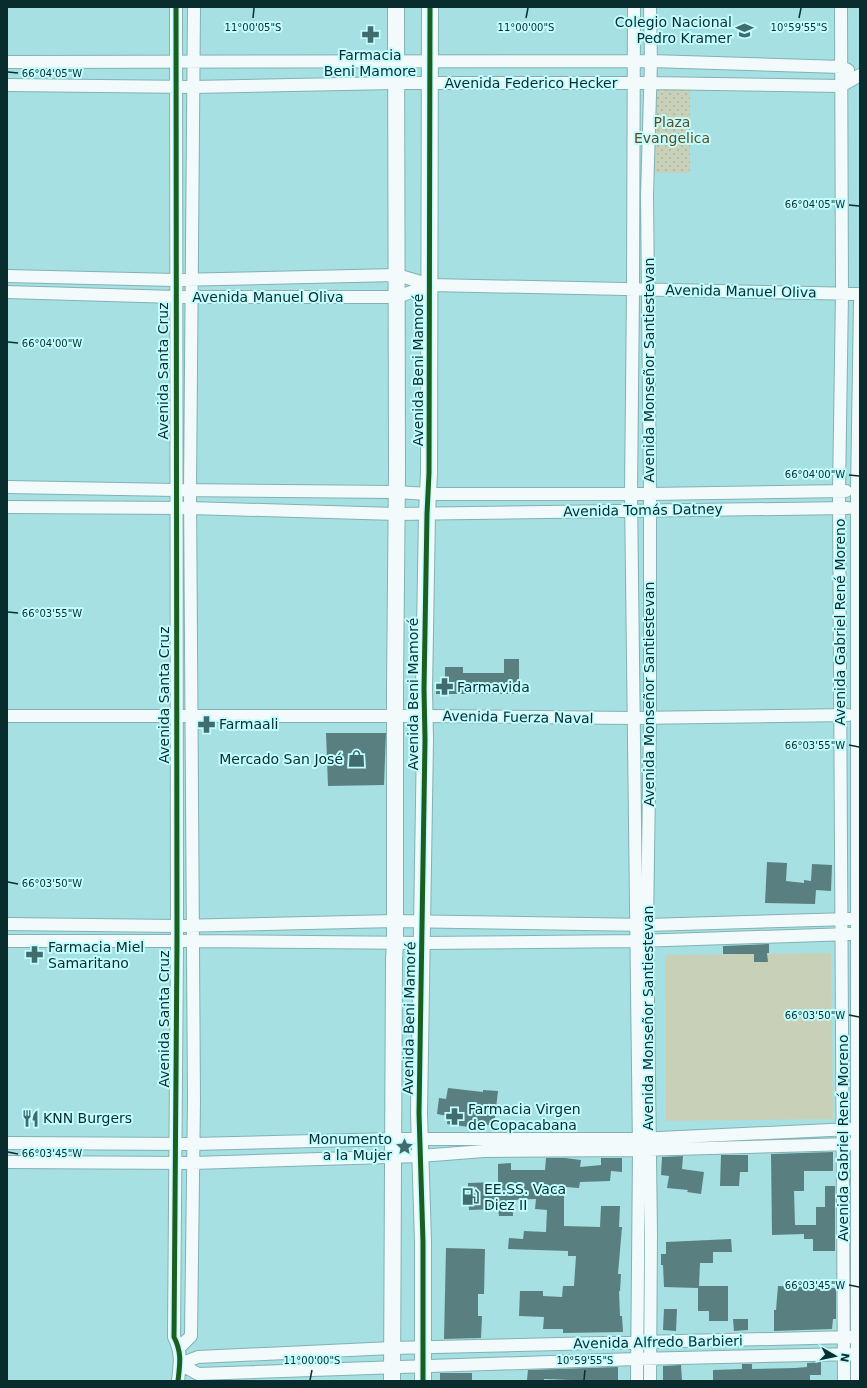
<svg xmlns="http://www.w3.org/2000/svg" width="867" height="1388" font-family="'DejaVu Sans',sans-serif">
<defs>
<pattern id="grass-dots" width="8" height="8" patternUnits="userSpaceOnUse"><rect width="8" height="8" fill="#c8d1b8"/><path d="M2 2h.1M6 6h.1" fill="none" stroke="#aab49e" stroke-width="1.8" stroke-linecap="round"/></pattern>
</defs>
<rect width="100%" height="100%" fill="#a6e0e2"/>
<path fill="url(#grass-dots)" d="M654,86h36v87h-37z"/>
<path fill="#c8d1b8" d="M831,953l2,166 -167,2 -1,-166z"/>
<path fill="#5a7f80" d="M504,659h15v35h-83v-10h9v-17h18v6h41z
M326,733h60l-2,52 -56,1z
M767,862l20,1 -1,18 18,2v-3l7,1 1,-17 20,1 -1,26 -15,-1 -1,14 -50,-1z
M769,944v9h-2l1,9h-14v-8h-31v-8z
M448,1088l35,4v-2l15,1 -4,35 -25,-4v5l-22,-3 1,-8 -11,-2 2,-16 7,1z
M833,1152v19h-29v20h-10l1,34h21v-18h9v-21h10v65h-22v-12h-9v-5l-32,1 -1,-81z
M721,1155h27v17h-8l-1,14h-19z
M683,1156l-1,13 22,3 -3,22 -14,-2 1,-2 -21,-2 2,-12 -8,-1 1,-18z
M546,1158h19l16,2 -1,7 21,-2v-7h21v14l-11,-1 -1,10 -30,1 -1,6 -13,-1v6h-2v33l36,1 1,-21h19l-1,21h3l-4,47h3l-1,17h-1l1,25h2l1,16 -60,1v-4h-20l1,-12 -25,-1 1,-25h23v5l19,1 1,-11h11l2,-30h-8v-5l-60,-2 1,-11 14,1 1,-8 22,1 1,-22 -12,-1 1,-10 -24,1 1,16h-14l-1,-7 -29,1 -1,-27 30,-1v-18l13,-1v7h34z
M731,1239l1,13h-19v11h-13l-1,23h29v35h-19v-10h-11v-23l-34,-1 -1,-22h-2v-11h5v-12z
M446,1248l39,1 -1,45h-6v22h4l-1,22 -37,1z
M778,1286l58,2v31h-3l-1,10 -58,2v-21h2z
M664,1309h13l-1,22 -13,-1z
M733,1319h15v11l-14,1z
M821,1362v13h-11v6h-97v-11l29,-1v-5h10v5l43,-1 12,-1v-4z
M681,1365l1,15h-19v-14z
M618,1367v14h-47v-1l-27,-1v2l-17,-1 1,-10z
M440,1373h32v8h-32z"/>
<g fill="none" stroke-linecap="round" stroke-linejoin="round">
<defs>
<path id="minor" d="M176,7l1,935 -3,395c8,16 6,26 4,44
M634,7l-1,283 -2,204 8,656 -2,231
M841,7l1,286 -3,199 5,889
M7,62l644,-1 191,6 6,3
M7,85l186,2 202,-4h255l191,3 19,-11
M7,276l168,4 222,-5 34,10 429,9
M7,292l168,5h222l34,-12
M7,487l169,3 220,2 32,2h222l196,-3
M7,507l183,1 206,6 452,-6
M7,716h418l208,2 215,-3
M7,924l169,2 218,-5 253,4 203,-6
M7,941h185l230,2 215,-2 213,-7
M7,1143l186,1 201,-5h244l213,-10
M7,1162l186,1 227,-7 64,-5 155,-1 212,-6
M179,1348l12,-12 3,-236 -4,-610 4,-483
M180,1364l18,10 438,-15 216,-5
M180,1364l18,-7 194,-9 459,-11
M650,1381l1,-147 -4,-309 3,-207v-224l-3,-299 4,-134 -1,-54
M857,1381v-890l3,-189"/>
<path id="tertiary" d="M392,1381l2,-422 1,-16v-254l2,-219 -1,-463
M423,1381v-139l-4,-129 6,-373 -1,-51 3,-175 2,-41 1,-466"/>
</defs>
<use href="#minor" stroke="#82b2b3" stroke-width="14"/>
<use href="#tertiary" stroke="#82b2b3" stroke-width="18"/>
<use href="#minor" stroke="#f2fafb" stroke-width="12"/>
<use href="#tertiary" stroke="#f2fafb" stroke-width="16"/>
<defs>
<path id="cycleway" d="M176,7l1,935 -3,395c8,16 6,26 4,44
M423,1381v-139l-4,-129 6,-373 -1,-51 3,-175 2,-41 1,-466"/>
</defs>
<use href="#cycleway" stroke="#c2fdff" stroke-width="8"/>
<use href="#cycleway" stroke="#1b5e20" stroke-width="5"/>
</g>
<path fill="none" stroke="#092d2e" stroke-width="1.5" d="M253,18l1,-10M526,18l2,-10M799,18l2,-10M8,72l10,1M849,205l10,1M8,342l10,1M849,475l10,1M8,612l10,1M849,745l10,2M8,882l10,2M849,1015l10,2M8,1152l10,2M849,1285l10,2M310,1380l2,-10M584,1380l1,-10"/>
<defs>
<symbol id="school-bare" viewBox="-9 -9 18 18"><path d="M0-5L7-2L0 1L-7-2ZM-4 1L0 2.5L4 1V4Q0 6-4 4Z" fill="#406c6d" stroke="#c2fdff" stroke-width="2.5" paint-order="stroke"/></symbol>
<symbol id="pharmacy-bare" viewBox="-9 -9 18 18"><path d="M-2-6h4v4h4v4h-4v4h-4v-4h-4v-4h4Z" fill="#406c6d" stroke="#c2fdff" stroke-width="2.5" paint-order="stroke"/></symbol>
<symbol id="shop-bare" viewBox="-9 -9 18 18"><path d="M-5-2.5h2.3a2.7 3.5 0 0 1 5.4 0H5L5.5 6h-11ZM-1.5-2.5h3a1.5 2.3 0 0 0-3 0Z" fill="#406c6d" stroke="#c2fdff" stroke-width="2.5" paint-order="stroke"/></symbol>
<symbol id="restaurant-bare" viewBox="-9 -9 18 18"><path d="M-5-6h1v4h1v-4h1v4h1v-4h1v5L-1.5 .5V6h-2V.5L-5-1ZM5-6V6H3V1.5H1.5Q1.5-4 5-6Z" fill="#406c6d" stroke="#c2fdff" stroke-width="2.5" paint-order="stroke"/></symbol>
<symbol id="sight-bare" viewBox="-9 -9 18 18"><path d="M0-6L1.8-2.2L6-1.7L2.9 1.2L3.7 5.4L0 3.3L-3.7 5.4L-2.9 1.2L-6-1.7L-1.8-2.2Z" fill="#406c6d" stroke="#c2fdff" stroke-width="2.5" paint-order="stroke"/></symbol>
<symbol id="fuel-bare" viewBox="-9 -9 18 18"><path d="M-5.5-6h7V0h2V4h1.3V-2.5L3-4.5l.8-.8L6-3V5H2.5V1h-1V6h-7ZM-4.2-4.7v3.2H.2V-4.7Z" fill="#406c6d" stroke="#c2fdff" stroke-width="2.5" paint-order="stroke"/></symbol>
</defs>
<g fill-rule="evenodd">
<use href="#school-bare" x="732" y="18" width="25" height="25"/>
<use href="#pharmacy-bare" x="358" y="22" width="25" height="25"/>
<use href="#pharmacy-bare" x="432" y="674" width="25" height="25"/>
<use href="#pharmacy-bare" x="194" y="712" width="25" height="25"/>
<use href="#shop-bare" x="344" y="746" width="25" height="25"/>
<use href="#pharmacy-bare" x="22" y="942" width="25" height="25"/>
<use href="#pharmacy-bare" x="442" y="1104" width="25" height="25"/>
<use href="#restaurant-bare" x="18" y="1106" width="25" height="25"/>
<use href="#sight-bare" x="392" y="1134" width="25" height="25"/>
<use href="#fuel-bare" x="458" y="1184" width="25" height="25"/>
</g>
<g text-anchor="middle" stroke-width="4" stroke-linejoin="round" paint-order="stroke">
<g font-size="14" fill="#092d2e" stroke="#c2fdff" text-anchor="start">
<text x="732" y="27" text-anchor="end">Colegio Nacional<tspan x="732" dy="16">Pedro Kramer</tspan></text>
<text x="370" y="60" text-anchor="middle">Farmacia<tspan x="370" dy="16">Beni Mamore</tspan></text>
<text x="457" y="692">Farmavida</text>
<text x="219" y="729">Farmaali</text>
<text x="343" y="764" text-anchor="end">Mercado San José</text>
<text x="48" y="952">Farmacia Miel<tspan x="48" dy="16">Samaritano</tspan></text>
<text x="468" y="1114">Farmacia Virgen<tspan x="468" dy="16">de Copacabana</tspan></text>
<text x="43" y="1123">KNN Burgers</text>
<text x="392" y="1144" text-anchor="end">Monumento<tspan x="392" dy="16">a la Mujer</tspan></text>
<text x="484" y="1194">EE.SS. Vaca<tspan x="484" dy="16">Diez II</tspan></text>
</g>
<g font-size="14" fill="#092d2e" stroke="#c2fdff">
<text x="531" y="88">Avenida Federico Hecker</text>
<text transform="translate(741 291) rotate(1)" y="5">Avenida Manuel Oliva</text>
<text x="268" y="302">Avenida Manuel Oliva</text>
<text transform="translate(418 370) rotate(-90)" y="5">Avenida Beni Mamoré</text>
<text transform="translate(649 370) rotate(-90)" y="5">Avenida Monseñor Santiestevan</text>
<text transform="translate(163 371) rotate(-90)" y="5">Avenida Santa Cruz</text>
<text transform="translate(643 510) rotate(-1)" y="5">Avenida Tomás Datney</text>
<text transform="translate(840 622) rotate(-90)" y="5">Avenida Gabriel René Moreno</text>
<text transform="translate(413 694) rotate(-90)" y="5">Avenida Beni Mamoré</text>
<text transform="translate(649 694) rotate(-90)" y="5">Avenida Monseñor Santiestevan</text>
<text transform="translate(164 695) rotate(-90)" y="5">Avenida Santa Cruz</text>
<text transform="translate(518 717) rotate(1)" y="5">Avenida Fuerza Naval</text>
<text transform="translate(409 1018) rotate(-89)" y="5">Avenida Beni Mamoré</text>
<text transform="translate(648 1018) rotate(-90)" y="5">Avenida Monseñor Santiestevan</text>
<text transform="translate(164 1019) rotate(-90)" y="5">Avenida Santa Cruz</text>
<text transform="translate(843 1138) rotate(-90)" y="5">Avenida Gabriel René Moreno</text>
<text transform="translate(658 1342) rotate(-1)" y="5">Avenida Alfredo Barbieri</text>
</g>
<g font-size="14" fill="#64491b" stroke="#c2fdff">
<text x="672" y="127">Plaza<tspan x="672" dy="16">Evangelica</tspan></text>
</g>
</g>
<g font-size="10" text-anchor="middle" fill="#092d2e" stroke="#c2fdff" stroke-width="4" stroke-linejoin="round" paint-order="stroke">
<text x="253" y="31">11°00'05"S</text>
<text x="526" y="31">11°00'00"S</text>
<text x="799" y="31">10°59'55"S</text>
<text x="52" y="77">66°04'05"W</text>
<text x="815" y="208">66°04'05"W</text>
<text x="52" y="347">66°04'00"W</text>
<text x="815" y="478">66°04'00"W</text>
<text x="52" y="617">66°03'55"W</text>
<text x="815" y="749">66°03'55"W</text>
<text x="52" y="887">66°03'50"W</text>
<text x="815" y="1019">66°03'50"W</text>
<text x="52" y="1157">66°03'45"W</text>
<text x="815" y="1289">66°03'45"W</text>
<text x="312" y="1364">11°00'00"S</text>
<text x="585" y="1364">10°59'55"S</text>
</g>
<rect width="867" height="1388" fill="none" stroke="#092d2e" stroke-width="16"/>
<g transform="translate(835 1356) rotate(99)" stroke="#c2fdff" stroke-width="3" paint-order="stroke">
<path d="M0-3L7 15L0 10L-7 15Z" fill="#092d2e"/>
<text y="-6" font-size="11" font-weight="bold" text-anchor="middle" fill="#092d2e">N</text>
</g>
</svg>
